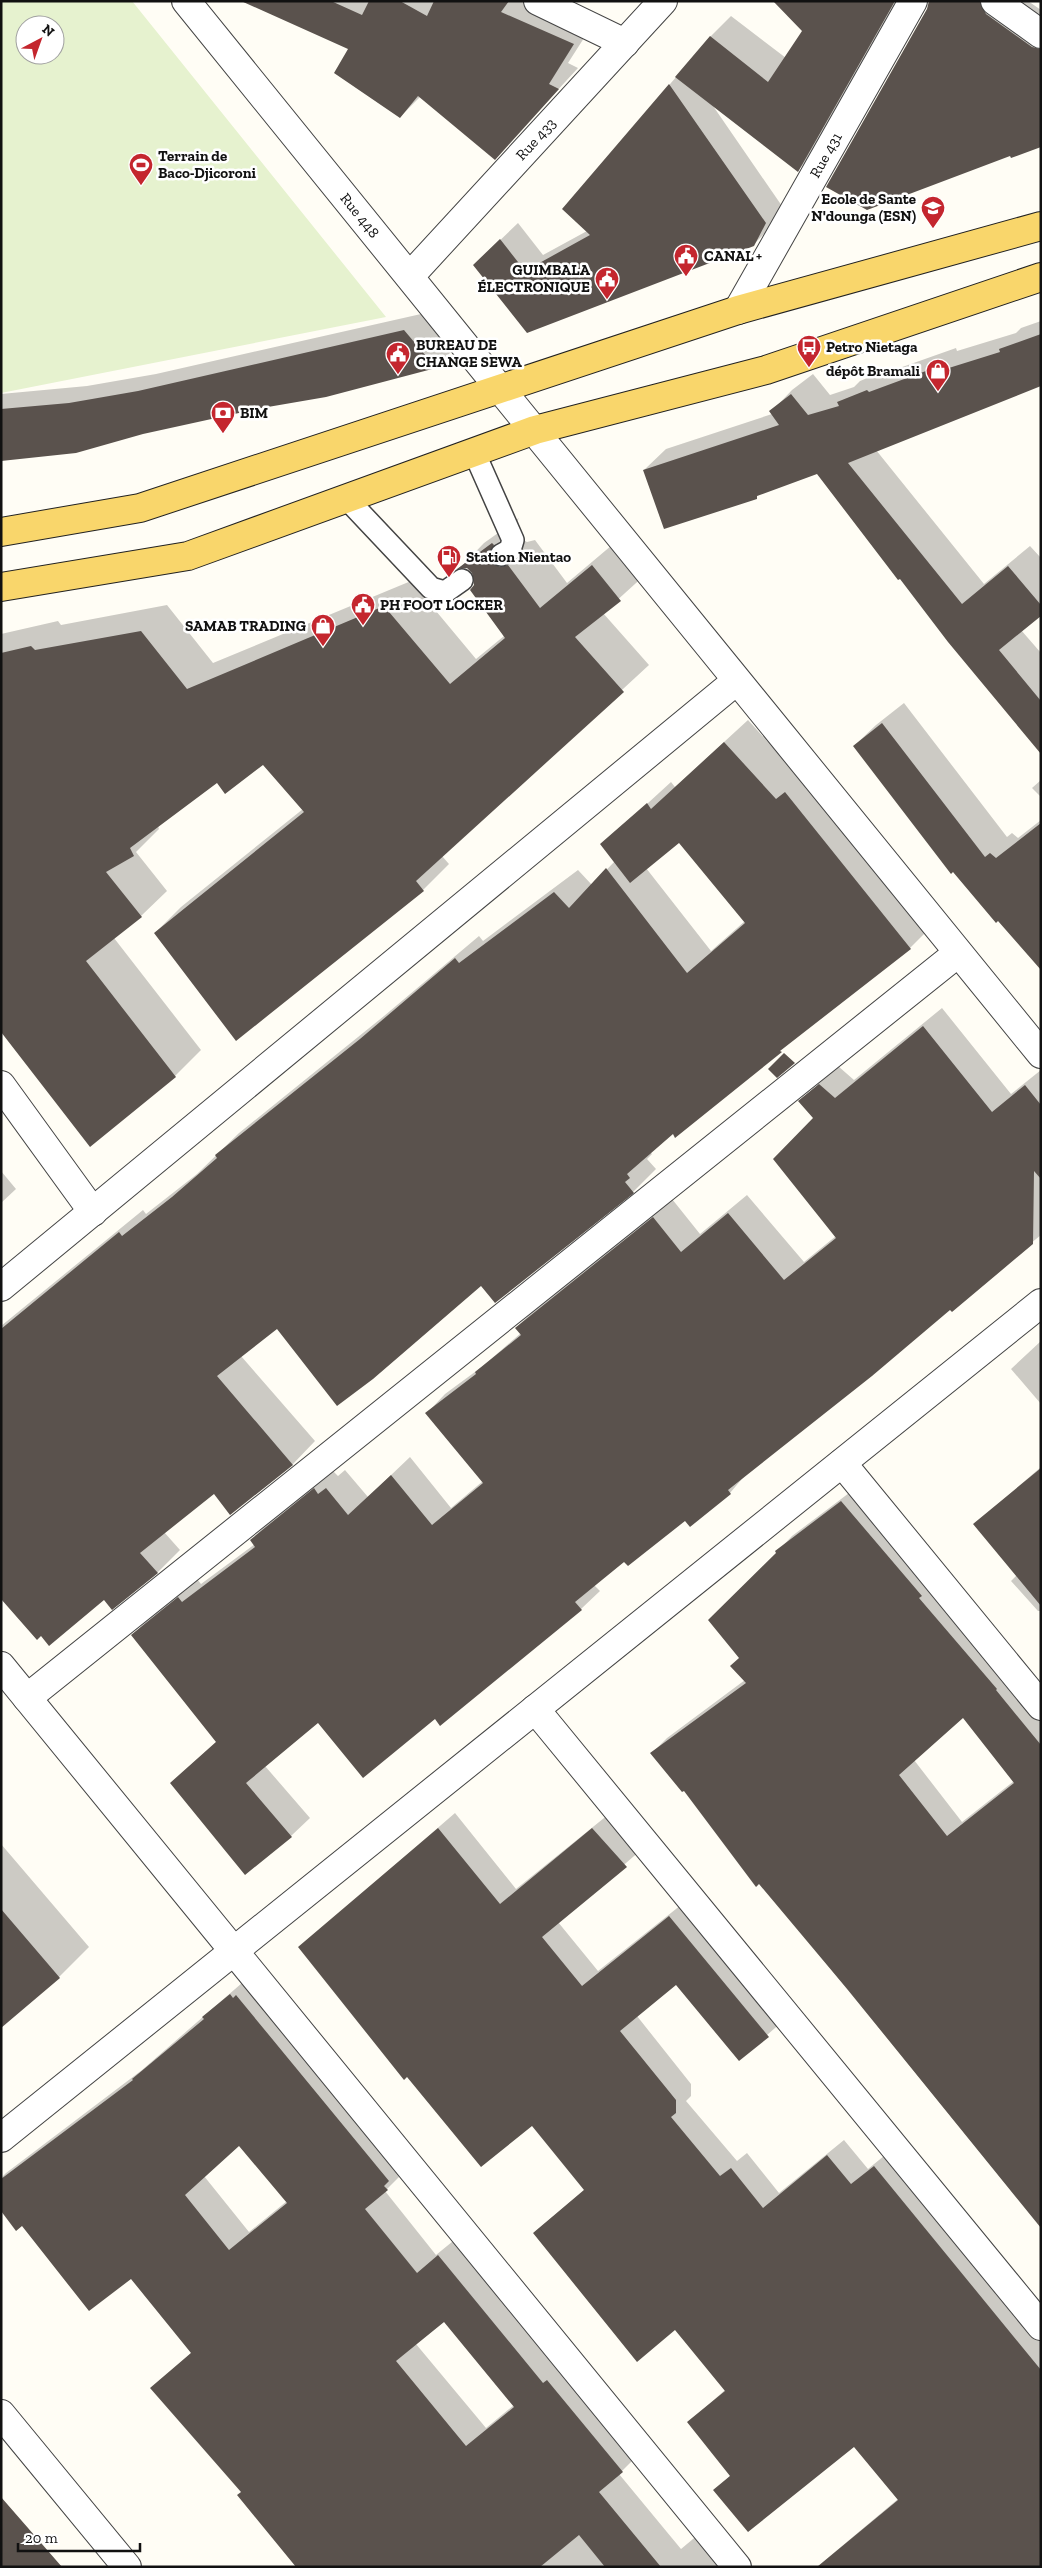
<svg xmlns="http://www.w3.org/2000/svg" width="1042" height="2568" font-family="'Zilla Slab',serif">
<rect width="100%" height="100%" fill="#fffdf5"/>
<path fill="#e6f2cf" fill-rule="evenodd" d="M1,1h131l254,316 -385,76zM25,25h30v30h-30z"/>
<path fill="#0003" fill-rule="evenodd" d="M252,1h290l51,23 -25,39 10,5 -83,90 -74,-62 -21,21 -51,-69z
M775,1h128l-84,148 -21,21 -87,-67 71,103 -12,22 -17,17 -226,87 -35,-84 26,-25 25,32 44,-24 -23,-22 146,-172 21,-21 55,42 18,-27z
M929,1h99l13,9v136l-113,-137z
M421,314l32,36 -17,17 -110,29 -64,10 -261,54v-66l86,-8 69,-12z
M1041,321v63l-165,66 108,134 46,-38 11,12v56l-20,16 20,23v99l-223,-279 -58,21 -4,3 -112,-27 22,-21 106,-35 -1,-2 21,-22 21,-16 17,21 24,-8 6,-6 29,-12 2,2 65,-23 1,3 59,-18 5,-5z
M519,518l-5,9 2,9 11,6 8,-2 32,43 51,-43 28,34 -43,39 46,52 -207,191 7,8 -26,26 -268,43 26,-26 122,-98 -39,-46 -47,18 -59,45 1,3 -23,23 31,39 -26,25 -27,22 87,112 -26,26 -85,69 -89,-115v-396l57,-13 3,4 106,-20 46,58 198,-82 65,78 28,-23 -29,-51 -1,-12 -7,-6 -7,1 24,-25z
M904,703l103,134 5,-4 6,5 23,-18v149l-187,-223 22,-21z
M748,720l185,205 -23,23 -119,92 -115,96 -3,-3 -23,19 2,2 -5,5 9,10 -23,23 -152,92 -204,44 -36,28 74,85 -22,23 -62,50 -17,-22 -50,40 16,18 -23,23 -53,25 -63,36 -40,-36v-272l142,-116 3,4 51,-40 42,-41 145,-117 95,-80 4,5 95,-71 14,15 23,-24 -13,-16 69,-63 4,5zM679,842l66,79 -34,30 -65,-83z
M1041,780v17l-9,-9z
M942,1008l69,86 30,-24v165l-294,238 -17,20 -45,26 -60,42 -31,24 6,6 -19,18 -146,109 -117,3 -53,45 45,52 -19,18 -120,-53 46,-42 -84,-106 18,-19 46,-37 4,5 54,-40 -4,-4 19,-19 63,-50 5,5 7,-6 23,27 42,-40 41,51 32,-27 -56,-68 18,-19 38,-28 38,-33 -5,-5 19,-19 137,-110 28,35 47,-39 57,67 32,-26 -21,-118 -15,-17 38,-35 16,14z
M1,1171l15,18 -15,14z
M1041,1341v63l-30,-35z
M1041,1467v144h-3l-27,-30 6,-6 -42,-51z
M857,1487l184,225v515l-357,-438 -32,-36 15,-15 78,-58 -5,-23 37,-105 15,-16zM964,1716l50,65 -52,41 -48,-62z
M455,1813l61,76 93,-75 32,36 -83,72 40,49 88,-70 98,119 -44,39 -63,-76 -40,33 54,68v12l-5,5 51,60 10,-8 32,40 65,-53 24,29 22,-18 151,185v231h-224l81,-68 -44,-54 -139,45 16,-15 -42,-53 36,-32 -50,-62 -141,-95 51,-44 -52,-65 -233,-177z
M1,1844l88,103 -30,30 -58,49z
M250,1976l156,194 -21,21 51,64 22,-18 183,215 -22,22 62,75 18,-15 27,33h-428l-55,-75 -91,-104 40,-36 -61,-75 -109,-52 -21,-16v-31l5,-5 136,-103zM239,2144l48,57 -38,31 -45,-56zM445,2321l69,84 -28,23 -70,-84z"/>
<path fill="#5a524d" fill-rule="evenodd" d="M241,1h90l31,14 7,-14h31l27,15 7,-15h75l-8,11 73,32 -25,40 10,5 -64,71 -77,-64 -18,22 -66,-45 14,-24z
M773,1h122l-97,171 -123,-95 35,-41 58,46 34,-51z
M929,1h51l6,13 46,33 9,2v98l-30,11 -1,-2 -143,54 -41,-23 101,-178z
M669,84l97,139 -12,23 -227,87 -54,-68 27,-26 25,32 65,-36 -28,-26z
M404,330l32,38 -110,29 -64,11 -119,26 -67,19 -75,8v-52l68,-6 69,-12z
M1041,334v52l-193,77 114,141 46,-38 33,39v11l-42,34 42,51v53l-93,-112 -48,-63 -2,1 -81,-106 -60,22v3l-93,30 -21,-59 136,-45 -10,-14 22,-17 17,21 31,-9 -2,-4 30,-12 2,2 65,-24 2,4 64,-20 -1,-3z
M492,543l2,2 -5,9 1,7 10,6 8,-2 32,43 52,-43 29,36 -46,36 49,55 -208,189 8,10 -188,150 -82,-108 150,-121 -41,-47 -38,29 -8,-11 -87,65 4,8 -28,16 36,45 -56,44 90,116 -86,70 -89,-115v-379l30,-7 4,4 106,-19 46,58 197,-83 66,78 55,-46 -35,-48 4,-5 -2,-12 -5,-5 -10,1z
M882,723l103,134 5,-4 6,5 45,-35v147l-43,-49 -2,2 -43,-51 -2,2 -98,-128z
M724,742l52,57 9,-7 126,157 -131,102 2,1 -107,86 -2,-4 -46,40 3,4 -5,4 9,11 -139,110 -14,-17 -108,93 -36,27 -60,-77 -60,47 76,89 -63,50 -16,-21 -74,59 18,20 -46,37 -8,-10 -55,46 -8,-10 -4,4 -36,-41v-270l118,-97 3,4 50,-39 45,-39 -2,-3 145,-116 95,-81 4,5 95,-71 15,16 37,-40 81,105 58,-50 -66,-80 -49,40 -30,-39 47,-41 4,6z
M923,1026l69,86 33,-27 16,20v74l-7,-8 -1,73 -81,68 -2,-2 -78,66 -144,114 3,4 -41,33 -5,-6 -57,45 -4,-4 -49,40 7,8 -142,116 -5,-7 -72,59 -45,-55 -72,60 46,54 -47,38 -75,-92 46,-41 -85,-107 47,-38 4,5 73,-55 -5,-7 64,-52 4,6 8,-6 22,27 43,-40 41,50 51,-42 -58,-70 51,-39 -1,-2 46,-37 -6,-7 138,-111 28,35 47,-39 56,67 52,-42 -63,-79 40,-41 -15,-17 21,-17 16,14z
M784,1053l11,10 -18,15 -9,-9z
M1041,1468v138l-68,-82z
M841,1501l81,95 -3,2 78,91 -1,1 45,55v483l-193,-238 -89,-106 -3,3 -72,-96 -2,1 -32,-39 96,-70 -16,-17 9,-8 -31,-38 68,-67 -1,-2zM963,1718l51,65 -67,53 -48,-61z
M438,1828l62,76 92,-76 35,39 -85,70 40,49 87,-70 100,121 -30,24 -63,-76 -56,46 56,69v13l-5,4 49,59 11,-8 32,40 64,-53 24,29 23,-18 167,204v197h-224l81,-67 -44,-53 -106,85 -35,-42 17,-14 -43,-54 38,-31 -50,-61 -38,32 -104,-129 51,-43 -52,-64 -51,41 -74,-90 -3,3 -106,-133z
M1,1909l59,69 -59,50z
M230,1994l3,4 3,-3 153,186 -5,5 4,4 -23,19 52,64 21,-18 105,128 4,-3 76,92 -24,20 62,75h-56l-26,-32 -39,32h-244l-59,-72 4,-3 -91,-104 41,-35 -60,-74 -42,32 -67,-85 -6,5 -15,-20v-32l132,-99 -1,-1 72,-60 -2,-2zM239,2146l48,57 -58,47 -44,-55zM444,2322l70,85 -48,39 -70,-85z
M1,2497l61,70h-61z"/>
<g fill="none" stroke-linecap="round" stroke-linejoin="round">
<defs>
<path id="lane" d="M474,452l39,88 -3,10 -9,5
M347,499l84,89 14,4 17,-12"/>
<g id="street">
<path id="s1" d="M186,1c285,351 568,704 855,1053"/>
<path d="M538,1l87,42"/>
<path d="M995,1l46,33"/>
<path id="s2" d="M410,276l253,-275"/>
<path id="s3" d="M738,310l175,-309"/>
<path d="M1,1085l92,127"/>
<path d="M1,1287l734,-605"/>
<path d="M842,1463l199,243"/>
<path d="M1,1666l736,901"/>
<path d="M27,1698l931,-745"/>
<path d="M535,1709l506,617"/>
<path d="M1,2138l1040,-835"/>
<path d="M1,2414l126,153"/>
</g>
<path id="primary" d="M1,532l139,-24 598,-198 303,-84
M1,587l187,-31 347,-126 231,-60 275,-93"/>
</defs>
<use href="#lane" stroke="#444" stroke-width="24"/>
<use href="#street" stroke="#444" stroke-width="30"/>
<use href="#primary" stroke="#222" stroke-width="30"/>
<use href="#lane" stroke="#fff" stroke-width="21"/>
<use href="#street" stroke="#fff" stroke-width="28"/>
<use href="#primary" stroke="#f9d66b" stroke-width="28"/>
</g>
<defs>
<symbol id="stadium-pin" viewBox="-11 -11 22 30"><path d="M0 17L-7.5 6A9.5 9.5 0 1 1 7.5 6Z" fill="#c4262e" stroke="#fff"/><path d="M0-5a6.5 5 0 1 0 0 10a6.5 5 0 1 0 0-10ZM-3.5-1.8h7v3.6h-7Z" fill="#fff"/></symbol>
<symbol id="university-pin" viewBox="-11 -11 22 30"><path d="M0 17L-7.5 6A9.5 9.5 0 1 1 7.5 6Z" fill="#c4262e" stroke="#fff"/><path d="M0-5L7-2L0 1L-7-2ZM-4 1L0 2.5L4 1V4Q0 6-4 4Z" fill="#fff"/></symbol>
<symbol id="civic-pin" viewBox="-11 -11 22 30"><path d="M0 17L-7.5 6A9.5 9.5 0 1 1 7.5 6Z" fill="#c4262e" stroke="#fff"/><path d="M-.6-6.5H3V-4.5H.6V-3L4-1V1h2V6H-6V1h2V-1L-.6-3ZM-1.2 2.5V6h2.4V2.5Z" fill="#fff"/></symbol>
<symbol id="bus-pin" viewBox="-11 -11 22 30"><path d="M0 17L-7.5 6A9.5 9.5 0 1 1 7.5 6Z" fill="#c4262e" stroke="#fff"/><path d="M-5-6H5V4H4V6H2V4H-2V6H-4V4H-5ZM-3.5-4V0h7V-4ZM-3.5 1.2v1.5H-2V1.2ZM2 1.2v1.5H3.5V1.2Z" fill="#fff"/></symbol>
<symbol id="shop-pin" viewBox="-11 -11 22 30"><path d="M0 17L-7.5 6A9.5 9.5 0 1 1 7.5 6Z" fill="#c4262e" stroke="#fff"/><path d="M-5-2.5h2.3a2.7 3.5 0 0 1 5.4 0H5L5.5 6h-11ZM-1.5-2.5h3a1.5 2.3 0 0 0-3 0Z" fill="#fff"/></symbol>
<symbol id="bank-pin" viewBox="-11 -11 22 30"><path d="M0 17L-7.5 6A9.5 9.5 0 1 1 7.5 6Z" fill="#c4262e" stroke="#fff"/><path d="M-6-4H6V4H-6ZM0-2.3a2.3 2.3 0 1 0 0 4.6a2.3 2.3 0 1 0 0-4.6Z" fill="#fff"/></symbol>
<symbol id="fuel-pin" viewBox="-11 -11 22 30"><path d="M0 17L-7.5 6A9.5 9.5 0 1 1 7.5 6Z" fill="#c4262e" stroke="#fff"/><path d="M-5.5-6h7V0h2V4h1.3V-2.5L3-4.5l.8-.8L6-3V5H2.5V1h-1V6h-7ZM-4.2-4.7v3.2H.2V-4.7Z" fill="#fff"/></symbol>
</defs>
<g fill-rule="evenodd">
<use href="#stadium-pin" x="127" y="151" width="28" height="38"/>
<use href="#university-pin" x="919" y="194" width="28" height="38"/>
<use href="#civic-pin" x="672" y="242" width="28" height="38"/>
<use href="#civic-pin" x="593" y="265" width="28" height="38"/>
<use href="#bus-pin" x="795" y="333" width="28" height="38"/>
<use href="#civic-pin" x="384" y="340" width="28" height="38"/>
<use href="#shop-pin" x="924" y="357" width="28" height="38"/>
<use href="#bank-pin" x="209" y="399" width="28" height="38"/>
<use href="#fuel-pin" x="435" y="543" width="28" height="38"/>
<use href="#civic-pin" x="349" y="591" width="28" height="38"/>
<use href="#shop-pin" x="309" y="612" width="28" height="38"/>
</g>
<g text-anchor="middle" stroke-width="5" stroke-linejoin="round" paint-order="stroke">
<g font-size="15" fill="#111" stroke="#fff">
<text dy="5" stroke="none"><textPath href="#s2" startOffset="186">Rue 433</textPath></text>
<text dy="5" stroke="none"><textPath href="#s3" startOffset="178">Rue 431</textPath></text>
<text dy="5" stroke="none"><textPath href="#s1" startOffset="276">Rue 448</textPath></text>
</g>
<g font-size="15" font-weight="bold" fill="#111" stroke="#fff" text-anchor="start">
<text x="158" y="161">Terrain de<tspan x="158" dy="17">Baco-Djicoroni</tspan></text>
<text x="916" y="204" text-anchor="end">Ecole de Sante<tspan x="916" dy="17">N'dounga (ESN)</tspan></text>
<text x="704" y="261">CANAL +</text>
<text x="590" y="275" text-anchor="end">GUIMBALA<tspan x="590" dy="17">ÉLECTRONIQUE</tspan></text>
<text x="416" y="350">BUREAU DE<tspan x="416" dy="17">CHANGE SEWA</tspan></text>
<text x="826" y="352">Petro Nietaga</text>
<text x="920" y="376" text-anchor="end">dépôt Bramali</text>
<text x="240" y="418">BIM</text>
<text x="466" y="562">Station Nientao</text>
<text x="380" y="610">PH FOOT LOCKER</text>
<text x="306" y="631" text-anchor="end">SAMAB TRADING</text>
</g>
</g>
<rect width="1042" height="2568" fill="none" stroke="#111111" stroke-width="5"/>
<g transform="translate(40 40) rotate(41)"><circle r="24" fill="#ffffff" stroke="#a0a0a0"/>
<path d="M0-4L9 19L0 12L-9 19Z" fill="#c4262e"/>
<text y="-8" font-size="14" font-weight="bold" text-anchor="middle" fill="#111111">N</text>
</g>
<path d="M18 2543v8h122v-8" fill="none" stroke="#111111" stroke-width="2.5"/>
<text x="25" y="2543" font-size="15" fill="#111111" stroke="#ffffff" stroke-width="4" paint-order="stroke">20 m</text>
</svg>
